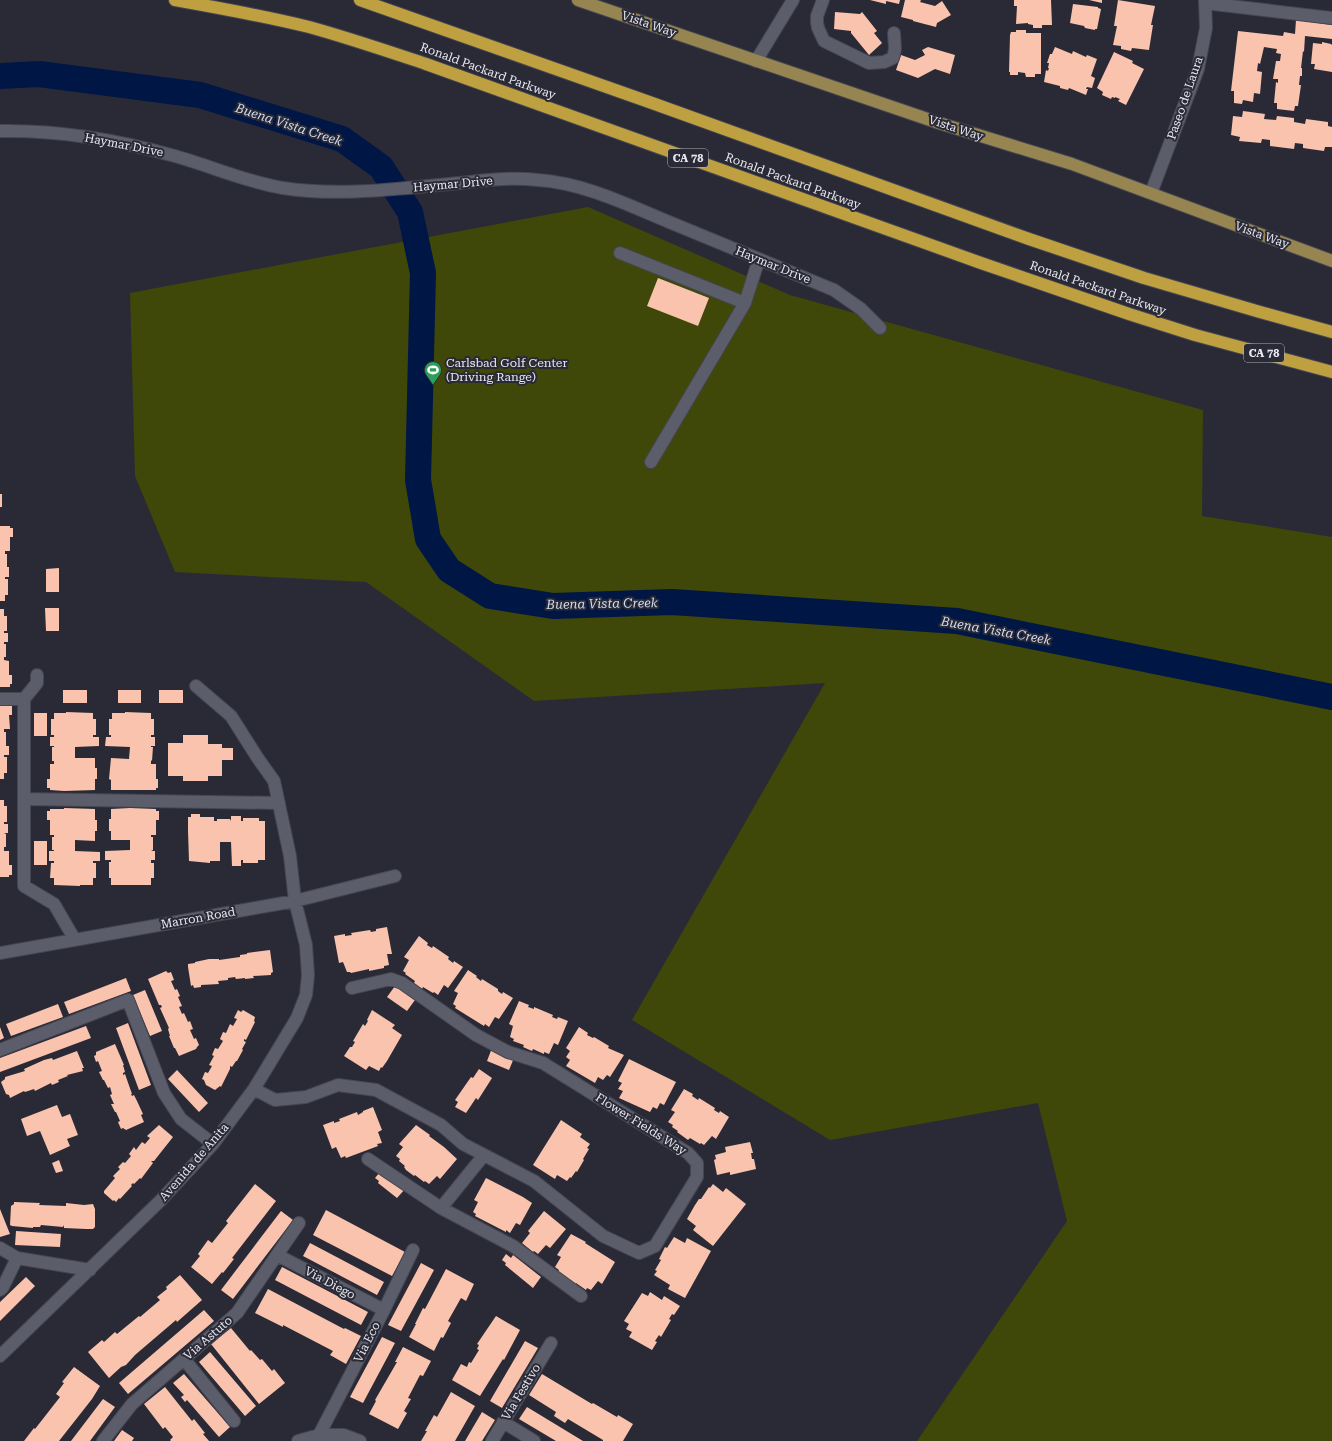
<svg xmlns="http://www.w3.org/2000/svg" width="1332" height="1441" font-family="'Roboto Serif',serif">
<rect width="100%" height="100%" fill="#2a2a37"/>
<path fill="#3f4709" d="M588,207l202,88 413,115 -1,106 130,21v904h-415l150,-220 -29,-118 -208,37 -198,-120 193,-337 -291,18 -168,-119 -191,-10 -40,-96 -5,-183z"/>
<g fill="none" stroke-linecap="round" stroke-linejoin="round">
<path stroke="#001645" stroke-width="26" d="M0,76l39,-2 161,21 142,44 39,28 29,45 13,61 -5,207 10,59 21,31 41,26 63,10 119,-4 285,19 375,76"/>
</g>
<path fill="#fac3ad" d="M870,0h30l-1,4 -13,-3v3z
M905,0h16l-1,2 15,4 7,-5 9,14 -14,8 -1,4 -23,-6v-1l-12,-3z
M1014,0h37l1,25h-10v3h-9v-3l-5,-1v-1l-12,1 1,-18h-3z
M1089,0h13v3z
M1118,0l37,6 -4,19h2l-4,25 -17,-2 -1,3 -10,-2v-3l-8,-1 4,-19h-3z
M1073,4l25,3v1l3,1 -4,20h-2v1l-10,-2 -1,-2 -14,-3z
M835,12l25,2 2,-2 15,19 -3,2 8,10 -13,12 -18,-22v-2l-17,-2z
M1296,20l36,5v14l-27,-3 -1,16 -1,-1 -2,17h1v8h-2l-1,9h2l-3,21h-3l-1,5 -17,-2v-6h-3l2,-21 2,1v-4h-5l3,-18h4l1,-7 -5,-1 1,-4 -13,-2 -4,17 -2,-1 -1,8 5,1 -2,22 -6,-1 -1,9 -10,-2 -1,4 -8,-1v-12h-3l7,-60 45,5 1,-4 11,2z
M1016,30h10v3h15v41h-6v3h-9l-1,-4 -7,-1v3h-8v-3h-1l1,-37 1,-3h5z
M1322,42l9,2 1,1v27l-18,-3 1,-5h-4l2,-21 9,1z
M928,47l27,8 -5,19 -15,-5 -17,9 -22,-8 5,-15 14,5 10,-5 -3,-5z
M1055,47l17,7 1,-3 13,6 1,-2 10,4 -6,17 4,2 -3,10 -5,-1 -1,2h2l-2,6 -17,-7 -1,2 -8,-2v-2l-16,-4 2,-12 2,1 1,-3h-1l1,-5h-2l3,-9h2z
M1114,52l19,9 -1,2 12,6 -18,36 -8,-4 2,-2 -5,-2v1l-3,-1 -1,2 -9,-4 1,-3 -6,-4z
M1243,111l22,3 -1,5 12,1 1,-4 17,2v4l11,2 1,-5 22,3v4l4,1v20h-7l-1,4 -21,-3v-4l-8,-1 -1,6 -24,-3v-6l-8,-1 -1,4 -22,-2 1,-4 -9,-2 2,-19 9,1z
M658,278l51,20 -11,28 -51,-20z
M0,494h2v13h-2z
M0,526h10v2h3v9h-3v14h-5v3h2v13h2v10h-4v2h3v16h-3v6h-5z
M59,568v24h-13v-23z
M45,608h14v23h-13z
M0,609h4v7h3v15h-3v2h4v9h-4v2h2v13h-2v3l5,1v14h3v9h-2v3h-10z
M63,690h24v13h-24z
M118,690h23v13h-23z
M159,690h24v13h-24z
M0,703h9v2h3v10h-3l1,14h-6v3h2v14h3v9h-5v2h3v16h-3v6h-4z
M66,712l27,1v6h3v16h-3v2h6v9l-24,1v11h20v10h2v11h-2v11l-31,1 -14,-1v-2h-3v-9h3v-15h4v-3h-2v-14h2v-1h-4v-9h4v-2h-3v-16h3v-6h12z
M125,712l26,1v6h3v16h-3v2h4v9h-4v1h2l-1,14 -1,-1v4h5v15h2v9h-2v2h-45v-10l-2,-1 2,-21 18,1 1,-12 -25,-1 1,-9h5v-2h-2v-16h3v-6h13z
M34,713h13v23h-13z
M183,735h25v9h14v4h11v12h-11v16h-14v5h-25v-5h-15v-33h15z
M0,800h4v6h3v16h-3v2h4v9h-4l2,1v13h-2v4h5v14h3v10h-3v2h-9z
M64,808l31,1v11h2v11h-2v10l-20,-1v11l25,1v9h-7v2h3v15h-3v7h-13v1l-26,-1v-7h-4l1,-15h3v-2h-5v-10h5v-1h-2v-13h2v-2h-4v-15h-3v-9h3v-2h14z
M130,808l26,1v2h3v9h-3v15h-5v2h2v13l-2,1h4v9h-4v3h3v15h-3v7h-40v-7h-2v-16h2v-2h-6v-9l25,-1v-10h-19v-9h-2v-12h2v-10z
M191,814h9v3h14v4h3v-2h13l1,2v-5h10v5h2v-3h16v3h6v39h-7v3h-15v-3h-2v6h-9l-1,-24h-11v19h-10v2l-21,-2 -1,-30v-14h3z
M34,841h13v24h-13z
M387,927l5,27h-5l2,11 -5,1v2l-15,3v-2l-18,4 -1,-1h-3l-4,-10 -4,1 -5,-27 11,-2v2l7,-1 -1,-2 19,-3 1,2 5,-1v-2z
M419,936l9,7 -1,2 5,3 1,-2 16,11 -1,2 5,4 1,-2 9,6 -15,21 -4,-3 -6,10 -4,-3 -1,1 -10,-6 -1,2 -8,-6 1,-2 -10,-7 1,-1 -3,-2 6,-11 -5,-3z
M270,950l3,22 -2,1v2l-18,1 1,2 -9,1v-1l-9,1 -1,-2 -7,1v2l-10,1 1,3 -18,1v2l-7,1 -1,-3 -2,1 -3,-19v-3l7,-1v-1l14,-3h10v1l21,-3v-2l7,-1v-1z
M468,970l9,6 -1,1 5,4 1,-2 16,10v2l4,3 1,-2 10,6 -14,21 -4,-2 -6,10 -4,-3 -1,2 -29,-18 1,-2 -3,-2 5,-11 -4,-2z
M166,971l2,2 3,-1 3,8 -3,1 4,9 2,-1 3,7 -2,1 4,9 -3,1 3,7 2,-1 4,9 2,-1 3,8 -3,1 4,9 2,-1 3,7 -2,2 -1,2 -17,7 -4,-8h-1l-5,-12h1l-2,-7 1,-1 -9,-20 2,-1 -1,-2h-2l-11,-26z
M126,978l5,13 -62,23 -5,-12z
M395,986l20,14 -8,11 -20,-14z
M145,990l17,41 -12,5 -17,-41z
M519,1001l10,4 -1,2 6,2v-2l19,8 -1,2 5,2 1,-2 10,4 -10,24 -4,-2 -5,11 -5,-2v2l-11,-5 -1,2 -9,-4 1,-2 -11,-4 1,-2 -4,-2 3,-11 -4,-2z
M58,1004l5,13 -52,19 -5,-12z
M238,1010l3,2 2,-2 12,7 -1,4 1,1 -9,18 -2,-1v2l2,1 -4,7 1,1 -6,11h-1l-4,6 -2,-1v3l-9,18 -1,-1 -5,4 -9,-5 -2,-5 -2,-1 3,-7 3,1 4,-7 -3,-1 5,-9 -2,-1 3,-7 3,1 5,-8 -3,-2 3,-7 3,1 4,-9 3,2 4,-7 -3,-1z
M372,1010l23,15 -3,3 10,7 -15,26 -5,7 -1,-1 -2,4 -10,-5 -3,4 -22,-14 6,-9h2l3,-5 -2,-1 10,-17 2,2 3,-5 -1,-1z
M128,1023l23,62 -12,5 -23,-62z
M86,1026l5,12 -91,34v-14z
M0,1027l4,11 -4,2z
M579,1027l9,6 -1,2 6,3 1,-1 15,9 -1,2 16,7 -14,22 -3,-2 -4,5 -5,-3 -3,6 -29,-17 4,-6 -4,-3 4,-6 -4,-3z
M115,1044l9,21h-1l2,7 -2,1v2l2,-1 7,20h-1l1,2 2,-1 3,6 6,13 -2,1 3,7 -18,8 -3,-2 -2,1 -3,-7 2,-1 -4,-9h-1l-4,-8h3l-4,-9 2,-1 -2,-7 -2,1 -4,-8h-1l-4,-8 3,-1 -4,-10 -2,1 -2,-6 2,-1v-3z
M492,1048l22,10 -5,12 -22,-9z
M77,1051l7,17h-2l1,3 -16,4 1,1 -10,4 1,2 -7,3 -1,-2 -16,8 -1,-2 -9,3 -1,-1 -14,7 -1,-3 -3,-1 -5,-12 4,-3v-2l20,-6 -1,-2 20,-9 8,-2 1,2z
M629,1059l47,23 -12,23 -4,-2 -3,6 -4,-2 -3,5 -31,-14 4,-7 -5,-2 4,-6 -4,-2z
M479,1069l13,9 -14,22 -2,-2 -10,15 -11,-6 3,-5 -3,-2 16,-23 2,1z
M177,1070l31,33 -9,9 -31,-33z
M684,1089l9,5 -1,2 6,4 1,-2 16,10 -1,2 5,3 1,-2 9,6 -13,22 -4,-3 -8,9 -3,-2 -1,1 -10,-6 -2,2 -11,-8 1,-1 -6,-4 1,-2 -5,-3 7,-10 -4,-2z
M57,1105l5,12 8,-3 8,21 -11,4 3,7 -20,9 -10,-24 -13,5 -6,-17z
M373,1107l9,23 -4,2 4,11 -5,1 1,2 -32,12 -1,-2 -4,2 -5,-11 -4,2 -9,-24 11,-4v2l6,-2 -1,-2 18,-7 1,3 5,-3v-1z
M561,1120l21,14 -2,3 10,7 -3,4 2,1 -6,10 1,1 -7,12 -1,-1 -5,7 -1,-1 -3,4 -10,-6 -2,4 -22,-14z
M159,1125l14,12 -19,24h-3l2,2 -12,16 -1,-1 -6,6 -1,-1 -2,2 1,1 -12,13 -1,-1 -3,4 -2,-2 -1,1 -9,-8v-2l11,-13 -2,-2 7,-7 -2,-2 5,-5 2,1 6,-7 -2,-2 5,-7 2,3 6,-8 3,2 5,-6 -3,-2z
M416,1125l14,10 -1,1 15,11 13,12 -17,20 -3,-3 -8,8 -4,-3 -1,1 -9,-7 -1,1 -8,-6 -2,-3 1,-1 -6,-5 1,-2 -4,-3 7,-9 -4,-3z
M750,1142l3,11h-2l1,6h2l2,10 -26,6v-3l-13,3 -3,-15 2,-1 -1,-4 11,-3 -1,-5z
M59,1160l4,11 -7,2 -4,-10z
M380,1172l26,16 -9,10 -19,-15 1,-2 -4,-3z
M486,1178l37,19 9,6 -12,22 -4,-2 -6,10 -4,-3v2l-31,-16 1,-2 -3,-2 5,-10 -4,-2z
M255,1184l21,17 -44,57 2,1 -11,14 -1,-1 -10,12 -21,-17 9,-11 -2,-2 10,-14 4,3 16,-20 -2,-2z
M713,1184l10,8 3,-4 20,16 -33,42 -20,-16 3,-4 -9,-7 8,-14 4,-6h2l8,-12 1,1z
M14,1202l26,1 -1,2 27,1v-3l18,2 9,-1 2,5v18l-2,2h-7l-22,-1v-3l-1,2 -22,-2 -1,2h-7v1l-21,-2 -2,-1 1,-19 3,-2z
M0,1209l10,25 -10,3z
M326,1210l79,42 -13,24 -79,-41z
M281,1211l12,9 -60,79 -12,-9z
M544,1211l22,18 -16,19 -4,-3 -8,9 -4,-3 -1,1 -11,-9 8,-10 -2,-2z
M16,1231l45,3 -1,13 -45,-2z
M571,1234l15,8 -1,1 30,19 -13,22 -4,-3 -7,9 -4,-2 -1,2 -10,-7 -1,2 -11,-8v-1l-6,-4 1,-2 -4,-3 6,-10 -4,-2z
M674,1237l11,6 2,-5 24,13 -26,47 -17,-9 2,-4 -16,-10 3,-4 -2,-1 6,-10 -2,-1 6,-12 2,1z
M310,1243l74,39 -7,13 -74,-39z
M506,1254l5,4 2,-3 28,22 -8,11 -28,-23 1,-2 -4,-3z
M421,1263l13,7 -33,61 -13,-6z
M282,1267l86,45 -7,13 -86,-45z
M446,1269l28,15 -8,17 -5,-3 -13,23 3,2 -8,15 -2,-1 -7,14 -25,-14 7,-13h-1l8,-16 2,1z
M180,1275l22,25 -25,22 -1,-2 -41,35 -9,10 -5,2 -12,11 -21,-26 14,-12 2,2 11,-10 2,2 22,-18 1,1 20,-17 -3,-3 10,-8 -1,-2z
M26,1277l9,9 -35,35v-19z
M268,1289l76,40 1,-1 16,8 -15,28 -16,-9 3,-4 -50,-26v2l-28,-14z
M650,1292l12,8 2,-4 16,10 -6,9 -2,-1 -3,5 2,1 -10,17 -2,-2 -4,6 2,1 -5,8 -23,-13 3,-5 -6,-3 3,-5 -5,-3 18,-28 6,3z
M204,1310l10,11 -86,73 -9,-11z
M496,1316l24,14 -16,30 -1,-1 -23,37 -28,-16 9,-16 6,3 2,-5 2,1 8,-13 -2,-1 2,-4 -2,-1z
M231,1328l19,23 1,-1 9,10 2,-1 10,12 2,-2 11,14 -26,21 -48,-60z
M382,1337l13,6 -32,60 -13,-6z
M525,1341l13,7 -36,60 -12,-7z
M403,1347l28,14 -8,15 -3,-1 -12,23 3,1 -7,12 3,2 -9,16 -29,-15 7,-13 -1,-1 22,-38h-2z
M210,1352l46,54 -11,10 -46,-54z
M74,1367l26,19 -8,13 -33,42h-35l10,-13 1,1 25,-32 -4,-3 8,-11 -2,-1z
M184,1374l46,53 -11,10 -32,-37 -2,2 -4,-5 3,-2 -11,-12z
M542,1374l50,30 1,-1 24,14 1,-2 15,9 -10,17h-20v-1l-35,-21 -3,4 -11,-7 2,-4 -27,-17z
M165,1387l27,34 2,-2 11,14 -2,1 6,7h-38l-1,-1 3,-3 -8,-10 -2,2 -19,-25z
M451,1392l24,14 -20,35h-34l6,-10h-2l9,-16 3,2z
M103,1399l12,8 -25,34h-19z
M527,1407l56,34h-27l-37,-22z
M482,1412l13,8 -13,21h-17z
M122,1430l12,8 -2,3h-18z"/>
<g fill="none" stroke-linecap="round" stroke-linejoin="round">
<defs>
<path id="minor" d="M823,0l-6,16v6l1,6 6,13 45,22 15,-1 9,-4 2,-9 -1,-16
M1205,3l127,15
M756,61l37,-61
M0,131c56,-1 117,9 171,24 38,10 74,27 112,33 59,9 119,0 177,-5 26,-3 52,-6 78,-3 46,3 90,25 131,42 55,23 110,45 165,68l27,19 19,19
M1151,193l47,-124 8,-41 -1,-28
M620,253l125,50
M651,462l94,-159 14,-44
M37,675v8l-13,16v187l30,18 21,36
M0,699h24
M24,799l255,4
M0,953l295,-52 100,-25
M0,1050l128,-50 36,93 17,26 32,25
M254,1089l21,11 31,-3 32,-12 38,5 65,35 22,19 71,37 69,55 36,17 16,-7 42,-69v-14l-9,-10 -145,-90 -35,-11 -32,-17 -74,-52 -11,-4 -39,9
M368,1159l73,49 72,38 68,50
M441,1208l43,-53
M0,1248l17,10 73,12
M277,1255l107,55
M0,1290l3,-3 14,-29
M0,1356l161,-156 52,-56 41,-55 43,-71 9,-23 2,-20 -2,-30 -11,-44 -5,-45 -16,-75 -17,-24 -26,-41 -35,-30
M184,1359l50,62
M503,1422l31,19
M319,1435l65,-125 29,-60
M103,1441l29,-37 105,-91 62,-90
M298,1441l21,-6h25l16,6
M492,1441l59,-98"/>
<path id="major" d="M578,0l361,123 133,41 260,97"/>
<path id="highway" d="M175,0c45,8 90,16 134,27 40,11 78,24 117,37l555,199 148,51 66,21 137,37
M360,0l292,103 377,136 115,39 116,34 72,20"/>
</defs>
<use href="#minor" stroke="#464651" stroke-width="14"/>
<use href="#major" stroke="#464651" stroke-width="14"/>
<use href="#highway" stroke="#464651" stroke-width="14"/>
<use href="#minor" stroke="#5c5d6b" stroke-width="12"/>
<use href="#major" stroke="#978551" stroke-width="12"/>
<use href="#highway" stroke="#bfa040" stroke-width="12"/>
</g>
<defs>
<symbol id="stadium-pin" viewBox="-11 -11 22 30"><path d="M0 17L-7.5 6A9.5 9.5 0 1 1 7.5 6Z" fill="#2e9e5b" stroke="#2a2a37"/><path d="M0-5a6.5 5 0 1 0 0 10a6.5 5 0 1 0 0-10ZM-3.5-1.8h7v3.6h-7Z" fill="#fff"/></symbol>
</defs>
<g fill-rule="evenodd">
<use href="#stadium-pin" x="423" y="360" width="20" height="27"/>
</g>
<g text-anchor="middle" stroke-width="4" stroke-linejoin="round" paint-order="stroke">
<g fill="#2a2a37" stroke="#afafb9" stroke-width="1">
<rect x="668" y="149" width="40" height="18" rx="3"/>
<rect x="1244" y="344" width="40" height="18" rx="3"/>
</g>
<g font-size="11" font-weight="bold" fill="#e8e8f1">
<text x="688" y="162">CA 78</text>
<text x="1264" y="357">CA 78</text>
</g>
<g font-size="12" fill="#e8e8f1" stroke="#2a2a37">
<text transform="translate(649 24) rotate(19)" y="4">Vista Way</text>
<text transform="translate(488 71) rotate(20)" y="4">Ronald Packard Parkway</text>
<text transform="translate(1185 98) rotate(-71)" y="4">Paseo de Laura</text>
<text transform="translate(956 128) rotate(18)" y="4">Vista Way</text>
<text transform="translate(124 145) rotate(11)" y="4">Haymar Drive</text>
<text transform="translate(793 181) rotate(20)" y="4">Ronald Packard Parkway</text>
<text transform="translate(453 184) rotate(-5)" y="4">Haymar Drive</text>
<text transform="translate(1262 235) rotate(20)" y="4">Vista Way</text>
<text transform="translate(773 265) rotate(22)" y="4">Haymar Drive</text>
<text transform="translate(1098 288) rotate(19)" y="4">Ronald Packard Parkway</text>
<text transform="translate(198 918) rotate(-10)" y="4">Marron Road</text>
<text transform="translate(641 1124) rotate(32)" y="4">Flower Fields Way</text>
<text transform="translate(194 1162) rotate(-49)" y="4">Avenida de Anita</text>
<text transform="translate(330 1283) rotate(28)" y="4">Via Diego</text>
<text transform="translate(208 1338) rotate(-41)" y="4">Via Astuto</text>
<text transform="translate(367 1342) rotate(-63)" y="4">Via Eco</text>
<text transform="translate(521 1392) rotate(-59)" y="4">Via Festivo</text>
</g>
<g font-size="12" fill="#e8e8f1" stroke="#2a2a37" text-anchor="start">
<text x="446" y="367">Carlsbad Golf Center<tspan x="446" dy="14">(Driving Range)</tspan></text>
</g>
<g font-size="13" font-style="italic" fill="#d0dcf0" stroke="#2a2a37">
<text transform="translate(289 124) rotate(18)" y="5">Buena Vista Creek</text>
<text transform="translate(602 603) rotate(-1)" y="5">Buena Vista Creek</text>
<text transform="translate(996 630) rotate(10)" y="5">Buena Vista Creek</text>
</g>
</g>
</svg>
